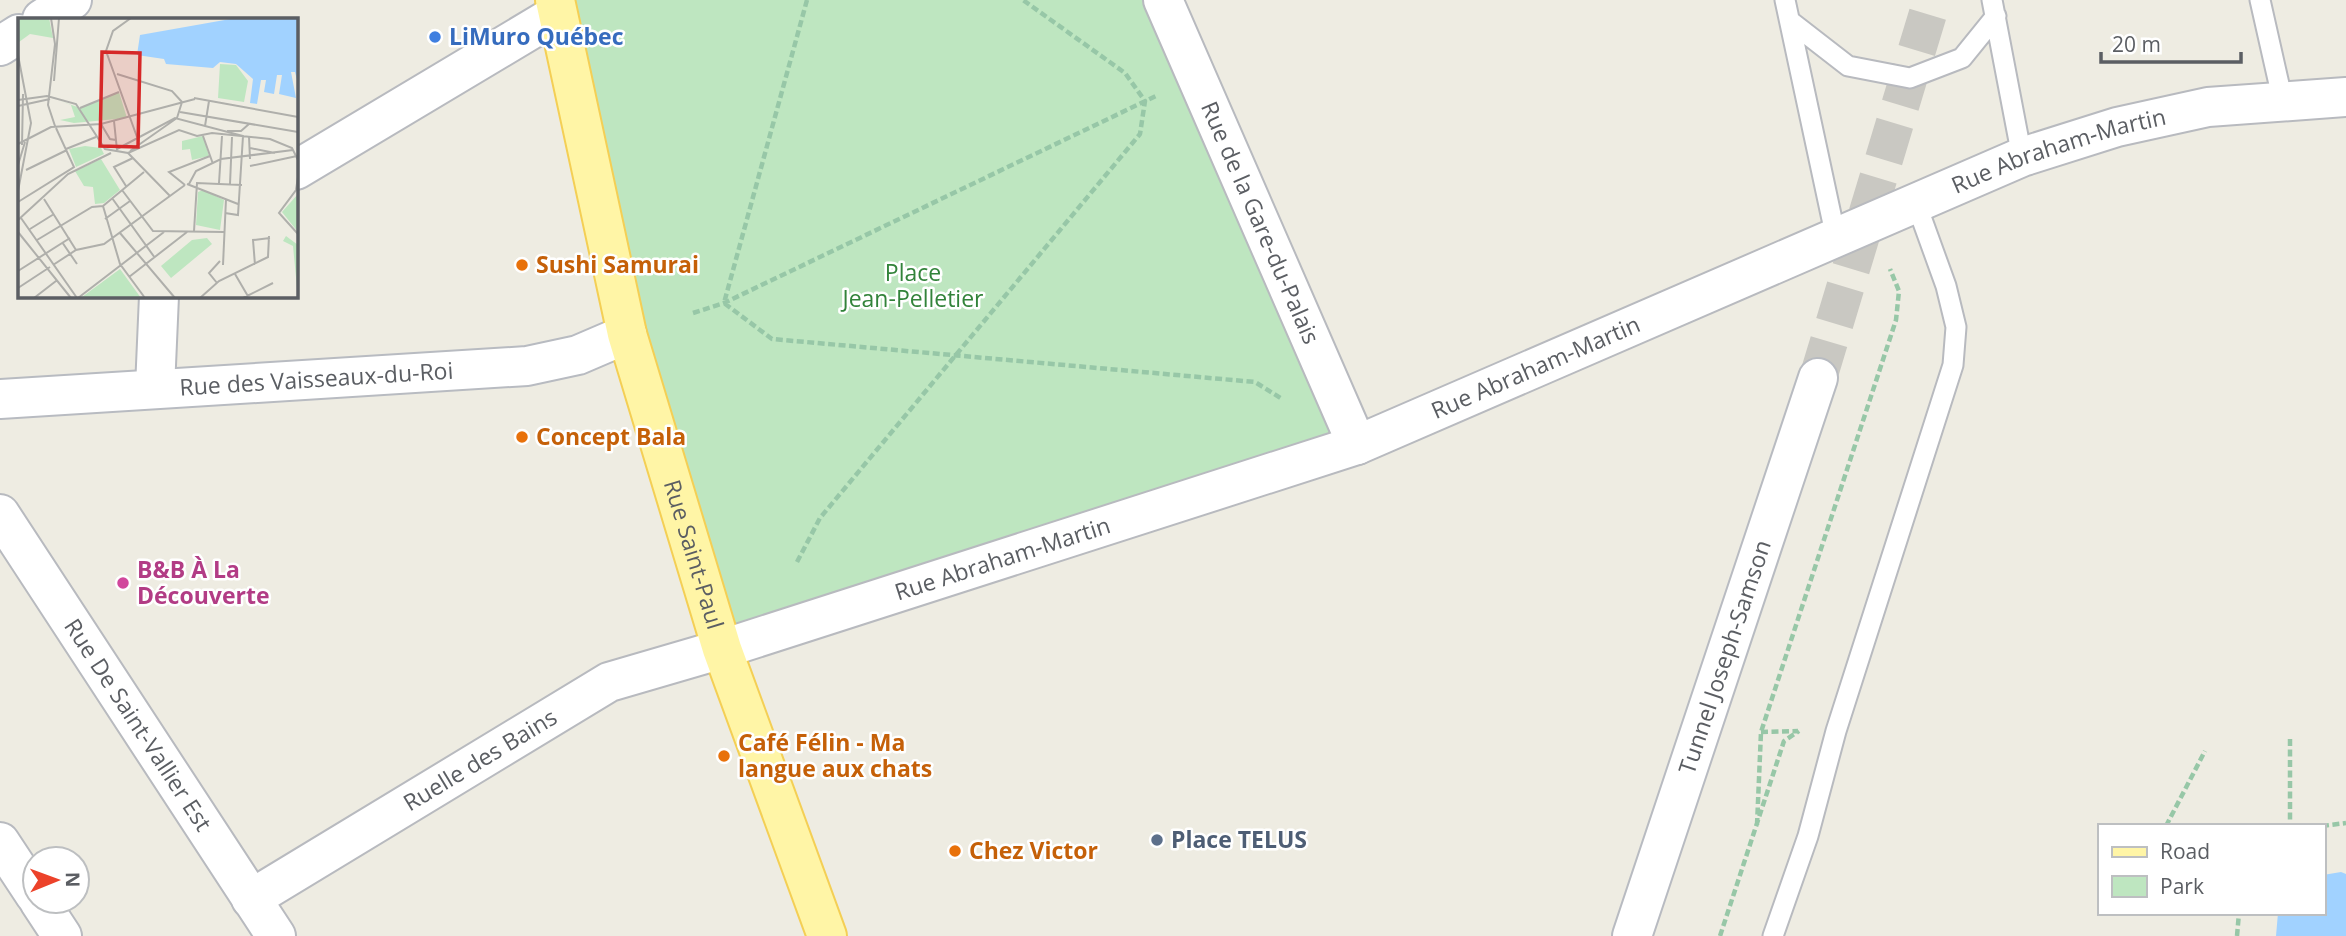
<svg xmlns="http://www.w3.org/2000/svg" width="2346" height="936" font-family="'Open Sans',sans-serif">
<rect width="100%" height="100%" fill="#eeece2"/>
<path fill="#bee6c0" d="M555,0h608l194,445 -635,204z"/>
<path fill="#a1d2ff" d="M2341,872l5,2v62h-70l2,-23h45v-38z"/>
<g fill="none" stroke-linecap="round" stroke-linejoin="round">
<path stroke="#c9c8c2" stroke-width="38" stroke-dasharray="38 19" stroke-linecap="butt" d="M1818,378l114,-378"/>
<defs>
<path id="lane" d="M1785,0l51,238
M1992,0l30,157
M2260,0l23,102
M1790,21l58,45 62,12 52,-20 34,-42
M1773,936l35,-100 28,-105 117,-366 3,-38 -10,-41 -30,-83"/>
<g id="street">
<path id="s1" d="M1163,0l194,445"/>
<path d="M296,170l261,-156"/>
<path d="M155,388l4,-92"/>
<path id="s2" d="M0,514l276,422"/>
<path d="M0,842l35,53"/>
<path id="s3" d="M251,899l358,-217 113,-33 635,-204 665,-288 95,-30 91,-20 138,-10"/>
<path d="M39,901l23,35"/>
</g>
<g id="secondary">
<path d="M42,19l30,-19"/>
<path d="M0,46l19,-12"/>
<path id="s4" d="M0,399l527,-33 51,-11 49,-21"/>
<path id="s5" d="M1632,936l186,-558"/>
</g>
<g id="primary">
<path id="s6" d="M555,0l72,334 95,315 105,287"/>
</g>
</defs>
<use href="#lane" stroke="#b8babf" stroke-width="23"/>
<use href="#street" stroke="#b8babf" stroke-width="42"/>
<use href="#secondary" stroke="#b8bbc1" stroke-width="42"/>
<use href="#primary" stroke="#f4cf55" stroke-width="42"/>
<path stroke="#97c7a7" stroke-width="4.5" stroke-dasharray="7 3.5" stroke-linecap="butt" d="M807,0l-83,303 48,36 483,43 27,17
M693,313l31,-10 434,-208
M797,562l23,-44 320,-384 5,-33 -20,-28 -102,-73
M1761,732l37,-1
M2290,739v87
M1757,825l4,-93 135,-412 3,-29 -9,-22
M2166,826l39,-75
M2322,826l24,-3
M1720,936l64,-195 15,-10
M2237,936l2,-23"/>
<use href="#lane" stroke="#fff" stroke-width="19"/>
<use href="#street" stroke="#fff" stroke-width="38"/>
<use href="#secondary" stroke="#fff" stroke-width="38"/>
<use href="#primary" stroke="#fff5a6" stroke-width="38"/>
</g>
<circle fill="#3f7fe0" stroke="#fff" stroke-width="2.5" cx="435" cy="37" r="7"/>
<g fill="#e8710a" stroke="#fff" stroke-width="2.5">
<circle cx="522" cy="265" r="7"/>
<circle cx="522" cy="437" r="7"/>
<circle cx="724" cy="756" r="7"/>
<circle cx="955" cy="851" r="7"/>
</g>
<circle fill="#d1479c" stroke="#fff" stroke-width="2.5" cx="123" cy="583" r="7"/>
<circle fill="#5c6f8a" stroke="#fff" stroke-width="2.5" cx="1157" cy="840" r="7"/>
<g text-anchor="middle" stroke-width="5" stroke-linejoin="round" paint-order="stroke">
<g font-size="23" font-weight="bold" fill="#366cbe" stroke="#fff" text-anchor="start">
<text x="449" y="45">LiMuro Québec</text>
</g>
<g font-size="23" fill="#5b5e63" stroke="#fff">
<text dy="8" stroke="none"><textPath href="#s3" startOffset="1965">Rue Abraham-Martin</textPath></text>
<text dy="8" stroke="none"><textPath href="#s1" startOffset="243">Rue de la Gare-du-Palais</textPath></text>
<text dy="8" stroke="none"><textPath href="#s3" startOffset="1398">Rue Abraham-Martin</textPath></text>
<text dy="8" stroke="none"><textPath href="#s4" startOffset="317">Rue des Vaisseaux-du-Roi</textPath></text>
<text dy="8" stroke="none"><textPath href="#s6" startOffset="572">Rue Saint-Paul</textPath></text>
<text dy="8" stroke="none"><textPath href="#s3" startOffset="831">Rue Abraham-Martin</textPath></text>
<text dy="8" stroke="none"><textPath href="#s5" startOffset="294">Tunnel Joseph-Samson</textPath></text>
<text dy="8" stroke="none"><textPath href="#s2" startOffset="252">Rue De Saint-Vallier Est</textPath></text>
<text dy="8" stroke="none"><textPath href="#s3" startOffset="268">Ruelle des Bains</textPath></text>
</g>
<g font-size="23" font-weight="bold" fill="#c56008" stroke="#fff" text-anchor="start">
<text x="536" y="273">Sushi Samurai</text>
<text x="536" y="445">Concept Bala</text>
<text x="738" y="751">Café Félin - Ma<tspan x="738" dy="26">langue aux chats</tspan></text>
<text x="969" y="859">Chez Victor</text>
</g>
<g font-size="23" fill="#32833a" stroke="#fff">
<text x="913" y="281">Place<tspan x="913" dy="26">Jean-Pelletier</tspan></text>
</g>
<g font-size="23" font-weight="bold" fill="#b23c85" stroke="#fff" text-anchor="start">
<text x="137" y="578">B&amp;B À La<tspan x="137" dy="26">Découverte</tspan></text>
</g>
<g font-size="23" font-weight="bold" fill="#4e5e75" stroke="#fff" text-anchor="start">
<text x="1171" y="848">Place TELUS</text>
</g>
</g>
<g transform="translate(18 18)">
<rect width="280" height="280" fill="#eeece2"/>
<path d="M0,0h31l4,20 -23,-4 -11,8zM202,46l16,1 12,16 -4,21 -26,-4zM101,74l8,26 -53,5 -14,-3 15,-3 -4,-12 -13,-5 22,8zM185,118l6,20 -17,4 -2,-11 -8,1v-9zM67,128l16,2 3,6 -28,13 -7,-18zM83,141l19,31 -16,13 -9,1 -2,-17 -9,-1 -9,-15zM185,172l21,10 -4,30 -24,-5 2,-33zM280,176v38l-16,-20zM268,218l12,9v53l-5,-52 -10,-5zM189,220l5,6 -41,34 -10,-12 31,-26zM102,251l21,29h-59v-1z" fill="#bee6c0"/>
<path d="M218,0h62v66l-3,-12h-4l5,26 -17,-4 3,-19h-5l-3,19 -10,-2 2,-12h-5l-4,24 -7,-1 3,-24 -17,-15 -16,-2 -7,6 -47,-4 -2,-5 -27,-4 3,-20z" fill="#a1d2ff"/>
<path fill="none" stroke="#afafab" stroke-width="2" d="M33,0l4,26 -7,61 7,21M113,0l-18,13 -7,20 31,86M0,37l13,68 -13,68M99,56l55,17 10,11M36,63l5,-63M176,80l104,19M0,82l29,-4 29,8 29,45 23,4 42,43M0,88l32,-7M62,90l39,-16M162,94l118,20M96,103l3,29M83,106l9,15 6,1M187,108l4,-25M209,113h14l8,-7M185,118l10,28M231,119l1,22M0,126l33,-17 50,-3 94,-25M4,127l1,-51M232,130l25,5M48,131l30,-12M99,131l58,-31 68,18 -5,79 -13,-2M112,133l47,-33 5,-16M110,135l51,-23 18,6 15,-3 58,6 22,9 6,12M0,147l7,-23M232,148l47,-10M8,152l41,-20M280,159l-2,13 -17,23 19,21M201,165l3,-47M169,166l51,20M171,166l7,-13 25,-12 72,-9M212,166l2,-47M167,167l-16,-13 41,-16M108,168l-12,-19 19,-9M104,172l31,41 71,1M94,180l43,60M26,181l32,51M0,184l56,-35 -18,-39M85,188l17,58 25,34M85,188l41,-34M3,200l56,80M87,201l25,-18M0,202l50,-46 43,-21M12,211l24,-15M176,213l3,-48 45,2M0,214l53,66M102,215l55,65M19,222l55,-33 11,-1M44,224l15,22M35,247l23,-15 28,-6 81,-59M205,247l3,-66M237,247l-2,-25 17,-2M0,253l52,-33M217,256l14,24M111,259l58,-45M199,265l-8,-10 11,-12M0,270l32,-21M16,280l22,-17M60,280l86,-66M182,280l19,-17 49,-24 1,-21M225,280l30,-15"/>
<path fill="#d62828" fill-opacity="0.15" stroke="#d62828" stroke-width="3.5" d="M84,34l38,1 -2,94 -38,-1z"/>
<rect width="280" height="280" fill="none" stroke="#5b5e63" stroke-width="3.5"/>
</g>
<rect x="2098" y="824" width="228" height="91" fill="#ffffff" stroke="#bdbfc1" stroke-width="2"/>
<rect x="2112" y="847" width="35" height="10" fill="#fff5a6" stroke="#bdbfc1" stroke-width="2"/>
<text x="2160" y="859" font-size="21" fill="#5b5e63">Road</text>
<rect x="2112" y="876" width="35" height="21" fill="#bee6c0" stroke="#bdbfc1" stroke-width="2"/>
<text x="2160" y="894" font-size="21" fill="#5b5e63">Park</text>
<g transform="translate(56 880) rotate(89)"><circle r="33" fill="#ffffff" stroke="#bdbfc1" stroke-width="2"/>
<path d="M0-5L12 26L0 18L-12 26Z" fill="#ec422a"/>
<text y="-10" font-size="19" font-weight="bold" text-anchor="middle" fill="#5b5e63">N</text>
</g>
<path d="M2101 52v10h140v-10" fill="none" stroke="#5b5e63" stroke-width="3.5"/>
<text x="2112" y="52" font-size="21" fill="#5b5e63" stroke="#ffffff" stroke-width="5" paint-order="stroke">20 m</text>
</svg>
